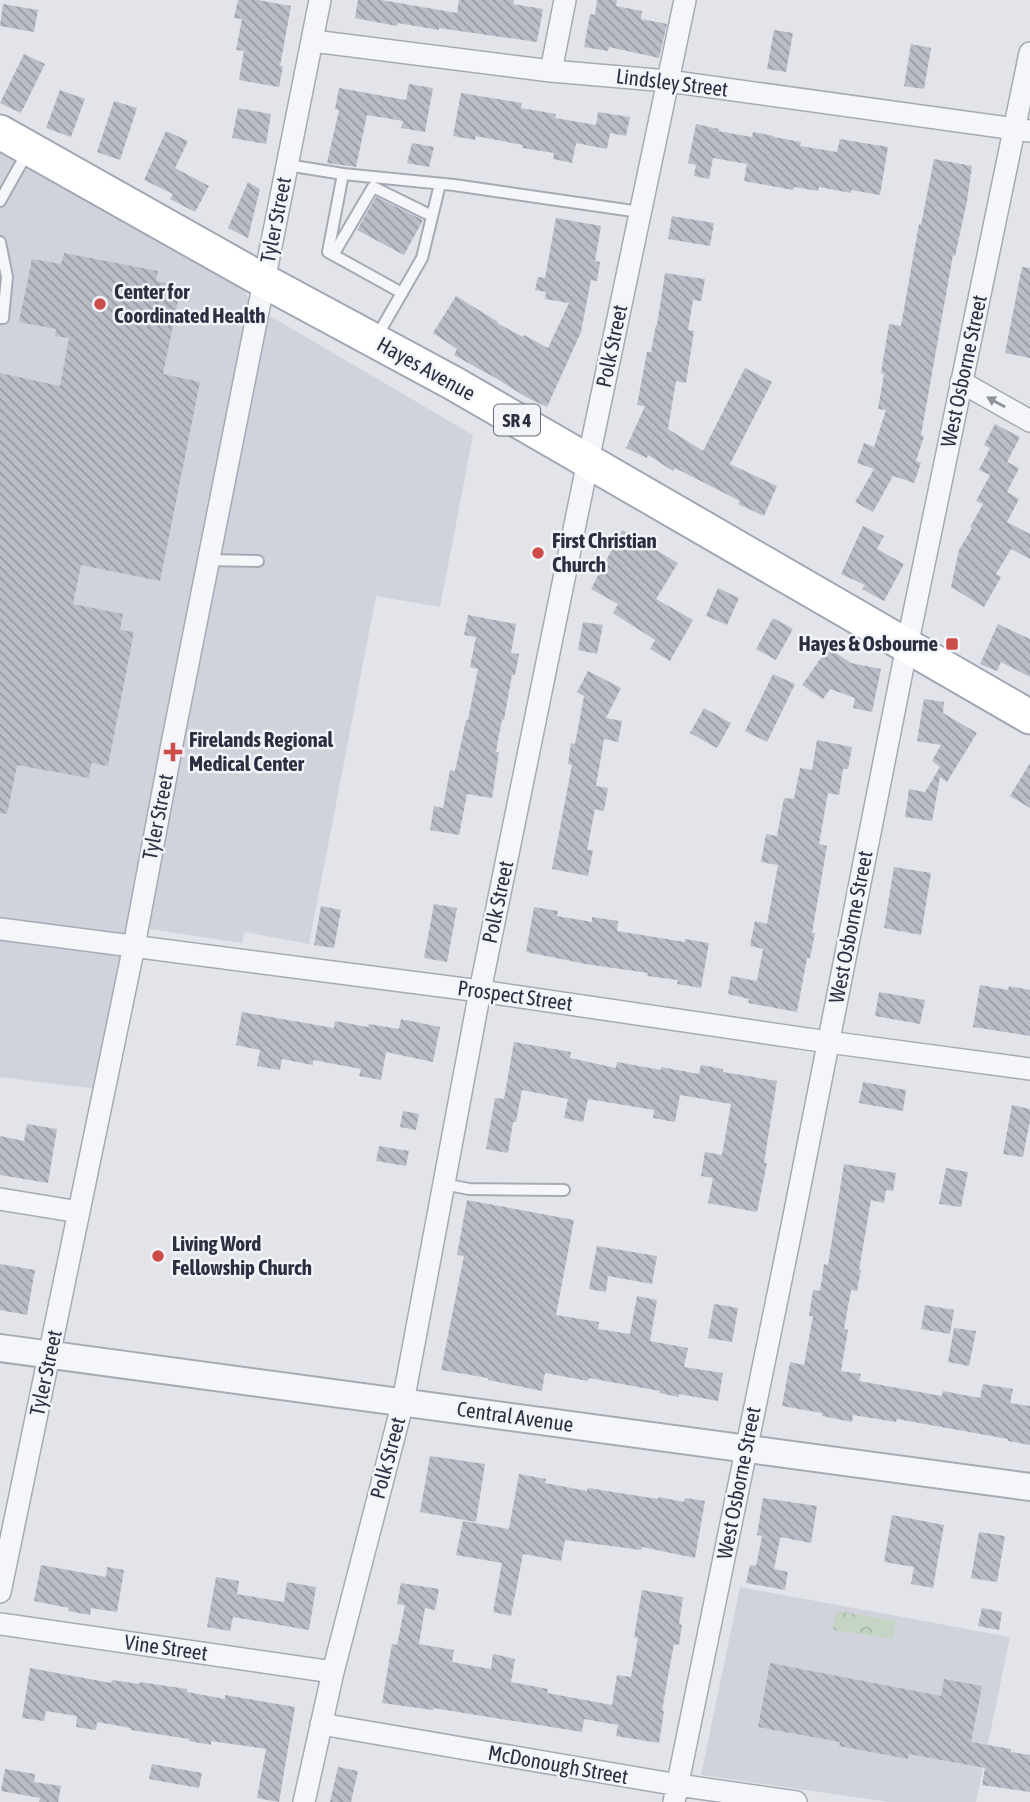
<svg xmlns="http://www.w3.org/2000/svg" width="1030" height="1802" font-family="'Asap Condensed',sans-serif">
<defs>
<pattern id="park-crowns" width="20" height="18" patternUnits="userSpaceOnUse" patternTransform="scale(1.75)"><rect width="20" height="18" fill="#c5d4c4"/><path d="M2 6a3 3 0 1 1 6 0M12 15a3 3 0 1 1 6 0" fill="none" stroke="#a9b6aa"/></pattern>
<pattern id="building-back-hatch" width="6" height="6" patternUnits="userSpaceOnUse" patternTransform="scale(1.75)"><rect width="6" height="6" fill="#babdc7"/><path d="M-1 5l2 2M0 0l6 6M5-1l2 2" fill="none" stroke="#979aa3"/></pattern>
</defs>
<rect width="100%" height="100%" fill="#e2e4ea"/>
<path fill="#d0d3dc" d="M0,152l243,137 10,17 220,129 -33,172 -64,-11 -67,348 -64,-12 -3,11 -112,-17 -33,163 -97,-12z
M740,1587l270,50 -34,165h-87l-188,-27z"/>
<path fill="url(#park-crowns)" d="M836,1611l60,10 -3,18 -60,-9z"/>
<path fill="url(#building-back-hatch)" d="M238,0h20l33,6 -11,60h3l-4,21 -40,-7 5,-29 -8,-1 6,-31 -8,-1z
M358,0h23l76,13 2,-13h55l-1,4 30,5 -6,33 -98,-14v2l-41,-7 -1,3 -42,-8z
M597,0h20l-1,6 26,5 -1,8 26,5 -8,34 -50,-11 -1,4 -24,-4 6,-33 5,1z
M3,4l35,6 -4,22 -34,-6z
M774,30l19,3 -7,39 -19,-3z
M911,44l20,4 -7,41 -20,-3z
M24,54l21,10 -24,49 -21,-10z
M409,84l24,4 -8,44 -24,-4 2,-7 -36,-6 -11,52 -29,-4 12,-53 -4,-1 4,-21 67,12z
M60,90l25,9 -14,38 -25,-9z
M461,93l61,10 -1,5 35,6 -1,4 41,7 2,-13 32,5 -4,19 -16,-3 -3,16 -31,-6 -4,20 -19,-4 1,-6 -32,-5 1,-3 -47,-9 -1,4 -22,-4z
M114,101l23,7 -17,52 -23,-8z
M238,108l33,6 -5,30 -34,-6z
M696,124l23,5 -1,2 34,6 1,-5 21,4v1l27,5 -1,4 37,6 3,-13 48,8 -8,48 -29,-5v3l-32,-6 -1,4 -24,-4 -1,3 -49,-9 3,-17 -34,-6 -4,21 -15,-3 2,-11 -8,-2z
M166,131l22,10 -13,27 34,18 -14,26 -25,-13 3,-5 -29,-14z
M412,143l22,4 -5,20 -22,-4z
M934,159l38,7 -5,35 -12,55 -2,-1 -32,180 3,1 -8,25 5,2 -7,20 -21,-7 -20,36 -18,-10 19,-33 -17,-6 7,-20 10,4 12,-37 -8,-1 6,-35 -3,-1 8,-49 12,2 18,-102 2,1z
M248,182l12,7 -12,49 -20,-10z
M376,197l47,23 -19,35 -47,-25z
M672,216l42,7 -4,23 -42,-7z
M556,218l45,8 -6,35 5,1 -3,19 -6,-1 -10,52 -34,75 -21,-10 -27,-17 -45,-25 3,-6 -24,-16 23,-37 42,26 -1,1 26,14 1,-2 24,13 21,-45 -24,-4 1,-7 -11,-2 3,-13 7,1z
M64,253l94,18 -2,10 25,5 -18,88 37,8 -40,199 -79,-16 -8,39 50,10 -3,16 14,2 -26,134 -17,-3 -2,15 -72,-13 -10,49 -7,-1v-440l60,13 9,-48 -14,-2 1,-7 -37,-7 13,-63 29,5z
M1022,267l8,1v90l-25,-5z
M665,273l40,6 -4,22 -8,-1 -5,30 6,1 -8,52 -10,-2 -8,48 35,22 42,-83 27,14 -42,82 47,22 -13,30 -26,-12 2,-3 -65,-33 -2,3 -25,-16 -1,3 -21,-10 19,-42 -8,-1 10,-53h4l5,-27h1z
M995,424l25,13 -13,25 12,6 -12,24 12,7 -12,23 23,12v25l-19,-10 -15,25 5,3 -17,30 -33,-20 8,-37 13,-22 -2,-1 13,-23 -7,-3 14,-26 -11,-5 11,-22 -6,-3z
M863,526l21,10 -7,13 27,15 -20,37 -22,-12 3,-4 -24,-11z
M622,530l56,33 -22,36 37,21 -23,41 -20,-12 5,-9 -42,-27 5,-9 -27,-15z
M718,588l21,10 -12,27 -21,-9z
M468,615l48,9 -5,29 8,1 -4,21h-3l-8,45 -2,-1 -6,33h3l-7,46 -25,-4 -8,41 -29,-5 4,-24 9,2 7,-38 5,1 11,-51h2l10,-51 -8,-2 6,-30 -12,-2z
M773,618l20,11 -17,31 -20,-11z
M583,622l20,3 -6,29 -19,-4z
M998,624l32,15v38l-29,-15 -4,9 -17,-7z
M828,648l23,15 30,6 -9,43 -19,-4 2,-10 -25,-9 -7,10 -21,-14z
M588,671l33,17 -15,30 16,3 -4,21 -14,-3 -8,47 12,2 -4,23 -9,-2 -8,41h6l-5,26 -36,-7 20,-104 -4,-1 3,-21 4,1 9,-48 -7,-4z
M773,674l22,10 -28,58 -22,-11z
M924,699l20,3 -1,11 34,20 -30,49 -7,-5 -8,44 -27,-4 4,-28 16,3 15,-25 -8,-6 9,-16 -24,-4z
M704,708l27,15 -14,25 -27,-15z
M817,740l35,7 -4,22h-5l-4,26 -11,-2 -9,51 8,2 -15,87h3l-5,25h-3l-10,54 -49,-9 1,-4 -21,-5 3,-18 26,5 6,-32 -13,-3 5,-25 12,3 11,-59 -17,-3 5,-28 11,2 7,-38 10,1 6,-31 12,2z
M1030,763v45l-20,-12z
M894,867l37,6 -10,62 -37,-7z
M434,904l23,4 -10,54 -23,-4z
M321,906l20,4 -7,38 -20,-3z
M534,907l24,4 -1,5 35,6v-5l26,4 -1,10 68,11v-3l24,4 -8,45 -24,-4 1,-4 -31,-4 1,-3 -62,-9 -60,-12z
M980,985l28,5 1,-4 21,4v46l-57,-9z
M879,992l46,8 -5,24 -45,-8z
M242,1012l92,16 1,-7 33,6 1,-3 30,5 2,-10 39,8 -7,35 -47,-10 -5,28 -22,-4 2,-7 -48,-9v5l-31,-6 -2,11 -23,-4 3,-16 -24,-5z
M514,1042l57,10 -1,6 46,10 1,-6 44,8v-3l38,7 2,-9 22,4v3l54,9 -13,82h3l-10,49 -49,-9 5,-25 -12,-2 4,-24 17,3 9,-51 -51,-9 -5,27 -22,-4 1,-8 -66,-11 -5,23 -19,-4 4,-19 -46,-9 -6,32h-3l-5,31 -22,-4 9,-51 9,1z
M863,1082l43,8 -3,21 -44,-8z
M1012,1105l18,4v11l-7,37 -20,-3z
M403,1111l16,3 -3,16 -16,-3z
M27,1124l30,5 -9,54 -48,-8v-39l24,5z
M379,1146l30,5 -3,15 -30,-5z
M844,1164l52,9 -3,18 -7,-1 -2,13 -13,-3 -12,70h2l-4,21 -6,-1 -7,39 4,1 -7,41 20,3 -2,7 83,15 1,-5 37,7 3,-14 30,5 -3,14 20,3v39l-22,-4v-2l-111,-20 -1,3 -43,-7 -1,7 -30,-6v-3l-40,-7 8,-44 14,3 9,-49h-4l4,-26 7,1 4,-27 4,1z
M946,1168l22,4 -7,35 -22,-3z
M467,1200l107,20 -18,95 43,7 -1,7 32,5 7,-38 20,4 -7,41 38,7 -4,19 39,6 -5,28 -39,-7v3l-20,-4 1,-2 -71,-13 -1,3 -43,-8 -3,18 -54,-11v-2l-47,-8 23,-114 -7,-1z
M597,1246l60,10 -5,28 -44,-8 -2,16 -17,-3z
M0,1264l35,6 -8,45 -27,-5z
M714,1304l24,4 -6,34 -24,-4z
M925,1305l29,5 -4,24 -29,-5z
M954,1328l22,3 -7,35 -21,-4z
M430,1456l55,8 -9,58 -56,-10z
M519,1474l27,5 -1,4 42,8 1,-3 70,11 1,-2 25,5 1,-4 20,3 -10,57 -53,-11 -1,3 -76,-10 -4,21 -38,-7 -12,62 -18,-4 9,-49 -46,-8 7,-34 46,8z
M763,1498l54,8 -6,37 -31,-6v2l-6,30 14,3 -3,18 -39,-7 4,-18 6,1 6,-30 -5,-1z
M892,1515l52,10 -11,63 -22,-4 3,-17 -30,-5z
M979,1532l26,4 -8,46 -26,-4z
M41,1565l65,12 1,-10 17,3 -7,42 -26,-4 -1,7 -22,-4 1,-3 -35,-7z
M216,1577l23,4 -2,13 47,8 3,-20 29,5 -7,43 -76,-13 -3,14 -23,-4z
M401,1583l38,6 -4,21 -10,-2 -6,36 35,6 -2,12 39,7 2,-15 22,5 -4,23 37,7 -1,4 65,12 5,-30 14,2 7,-39 -4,-1 8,-47 41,7 -4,27 3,1 -3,20 -5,-1 -6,32 -6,35h2l-5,32 -43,-7 2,-11 -34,-6 -2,13 -149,-24v2l-51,-7 10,-59 5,1 8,-40 -8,-1z
M982,1608l20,4 -3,18 -21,-4z
M770,1663l171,33 3,-17 38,7 -11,56 40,7v3l19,3v37l-48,-7 3,-17 -76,-14 -1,5 -69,-13 1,-4 -82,-15z
M30,1668l81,15 1,-3 27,4 1,-2 47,7v3l38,7v-4l70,12 -16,95 -22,-4 9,-49 -55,-8v4l-22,-4v-2l-58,-9v-2l-34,-6 -1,8 -20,-3 1,-11 -31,-5 -2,10 -22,-3z
M152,1764l50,9 -3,15 -50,-9z
M338,1767l20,4 -7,31h-21z
M5,1769l30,5 -1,8 27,4 -3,16h-19l1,-4 -39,-7z"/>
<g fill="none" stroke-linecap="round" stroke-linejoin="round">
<defs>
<path id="service" d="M287,165l56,9 111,11 186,27
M343,174l-15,78 74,41
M0,201l28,-50
M0,242l7,35 -4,41h-3
M333,255l40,-68 59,29
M376,338l46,-80 18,-74
M209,560l49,1
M444,1184l25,5 95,1"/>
<path id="minor" d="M313,41l238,30 117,10 362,50
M551,71l14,-71
M961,382l69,39
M0,929l480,62 348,51 202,27
M0,1199l79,13
M0,1592l134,-646 37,-197 149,-749
M0,1624l333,48
M321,1724l357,61 118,17
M304,1802l29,-130 70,-270 77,-411 108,-530 97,-461
M674,1802l118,-576 115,-580 123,-593"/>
<path id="tertiary" d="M0,1348l1030,139"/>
<path id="primary" d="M0,132l264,149 189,102 577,334"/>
</defs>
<use href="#service" stroke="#a7aab4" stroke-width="14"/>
<use href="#minor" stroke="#a7aab4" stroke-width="24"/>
<use href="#tertiary" stroke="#a7aab4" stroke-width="30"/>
<use href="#primary" stroke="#a2a7b6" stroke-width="37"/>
<use href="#service" stroke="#f5f6f9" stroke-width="10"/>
<use href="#minor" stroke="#f5f6f9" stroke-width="21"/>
<use href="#tertiary" stroke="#f5f6f9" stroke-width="26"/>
<use href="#primary" stroke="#fff" stroke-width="33"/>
</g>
<defs><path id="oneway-solid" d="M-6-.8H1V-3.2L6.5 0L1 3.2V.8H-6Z" transform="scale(1.75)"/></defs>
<use fill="#90929e" href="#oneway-solid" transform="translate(996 402) rotate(-151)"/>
<g fill="#cc4c4a" stroke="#f2f4f8" stroke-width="2.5">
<circle cx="100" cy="304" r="7"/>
<circle cx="538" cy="553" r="7"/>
<rect x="945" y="637" width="14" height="14" rx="3.5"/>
<path d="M169.5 741.5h7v7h7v7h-7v7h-7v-7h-7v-7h7z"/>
<circle cx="158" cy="1256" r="7"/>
</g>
<g text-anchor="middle" stroke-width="5" stroke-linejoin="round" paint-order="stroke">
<rect fill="#f2f4f8" stroke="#666a79" stroke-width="2" x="494" y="404.5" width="46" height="31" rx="5"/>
<g font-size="19" font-weight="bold" fill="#2a2f42">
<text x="517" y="427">SR 4</text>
</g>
<g font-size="21" fill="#2a2f42" stroke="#f2f4f8">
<text transform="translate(672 83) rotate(7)" y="7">Lindsley Street</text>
<text transform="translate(276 220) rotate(-79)" y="7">Tyler Street</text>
<text transform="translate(612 346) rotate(-78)" y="7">Polk Street</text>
<text transform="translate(426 369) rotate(29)" y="7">Hayes Avenue</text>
<text transform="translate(964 371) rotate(-78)" y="7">West Osborne Street</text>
<text transform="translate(158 817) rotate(-79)" y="7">Tyler Street</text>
<text transform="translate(498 902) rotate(-78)" y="7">Polk Street</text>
<text transform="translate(851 927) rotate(-79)" y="7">West Osborne Street</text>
<text transform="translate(515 996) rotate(8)" y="7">Prospect Street</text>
<text transform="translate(46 1373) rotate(-78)" y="7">Tyler Street</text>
<text transform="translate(515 1417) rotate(8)" y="7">Central Avenue</text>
<text transform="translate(388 1458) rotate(-75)" y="7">Polk Street</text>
<text transform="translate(739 1483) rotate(-79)" y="7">West Osborne Street</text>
<text transform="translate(166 1648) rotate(8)" y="7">Vine Street</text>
<text transform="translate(558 1765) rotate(10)" y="7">McDonough Street</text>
</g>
<g font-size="21" font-weight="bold" fill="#2a2f42" stroke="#f2f4f8" text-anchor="start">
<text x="114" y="299">Center for<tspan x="114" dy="24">Coordinated Health</tspan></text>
<text x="552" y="548">First Christian<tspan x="552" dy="24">Church</tspan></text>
<text x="938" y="651" text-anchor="end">Hayes &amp; Osbourne</text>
<text x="189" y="747">Firelands Regional<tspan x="189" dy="24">Medical Center</tspan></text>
<text x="172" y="1251">Living Word<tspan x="172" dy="24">Fellowship Church</tspan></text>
</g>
</g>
</svg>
